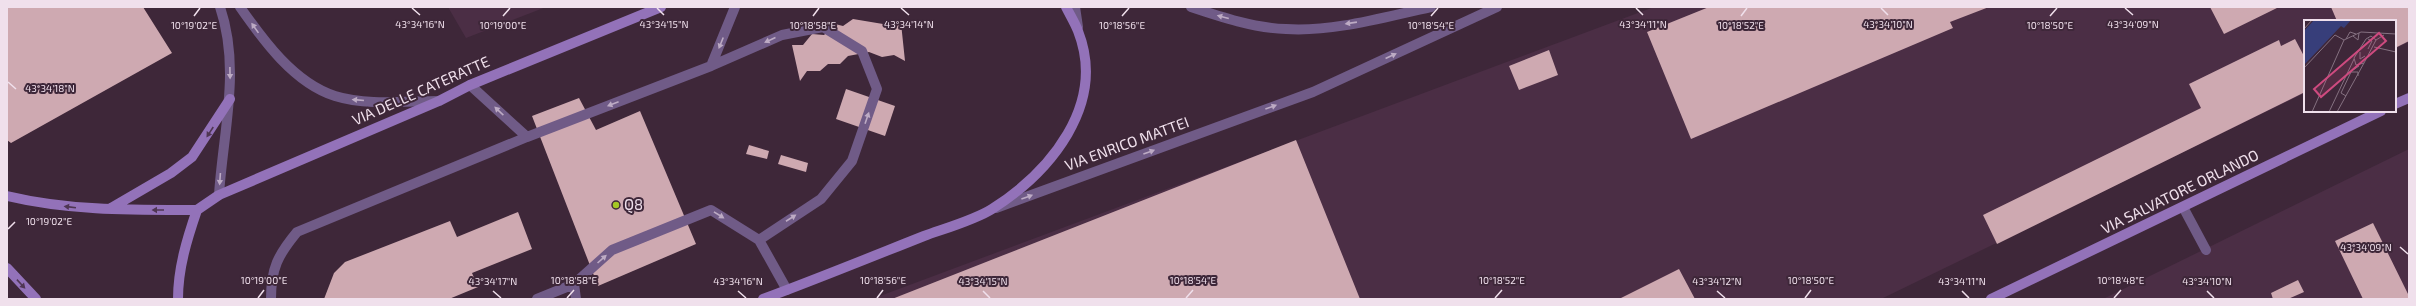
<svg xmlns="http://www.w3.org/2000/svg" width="2416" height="306" font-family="'Exo 2',sans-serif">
<rect width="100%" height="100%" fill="#3e2739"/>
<path fill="#4b2e45" d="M448,7h98l-80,31z
M1654,7h755v35l-14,7v-28h-90v72l-424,206h-1009z
M2409,149v150h-306z"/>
<path fill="#cea9b1" d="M7,7h136l29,46 -161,90 -4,-3z
M1709,7h280l-39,15 3,6 -262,111 -44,-107z
M2210,7h69l-55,27z
M2331,7h78v34l-14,7v-27h-58z
M853,19l36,6 12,-2 4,38 -11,-6 -12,2 -13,-5 -21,4 -8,8h-12l-8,7h-13l-7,10 -8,-36h11l9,-11 12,1 11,-11 8,2z
M2295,39l10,19v34l-308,152 -14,-29 218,-107 -12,-24 90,-44 2,6z
M1549,50l9,25 -39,15 -10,-24z
M846,89l49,17 -10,30 -49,-17z
M579,98l17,32 44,-19 56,133 -98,42 -66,-170z
M1296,140l64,159h-468z
M749,145l20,6 -2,8 -21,-5z
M781,155l27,8 -2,9 -28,-8z
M518,212l14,37 -60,24 6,14 -29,12h-125l10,-26 11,-11 105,-41 7,16z
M2373,223l36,73v3h-46l-28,-58z
M1679,269l16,30h-76z
M2298,280l6,12 -16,7h-15l-2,-6z"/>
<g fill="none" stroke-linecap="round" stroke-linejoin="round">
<path stroke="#705b87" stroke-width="10" d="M711,66l71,-31 41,-8 39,24 15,38 -25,72 -31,38 -62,41
M470,85l57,52 184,-71 24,-59
M2183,207l23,43
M271,299c0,-31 7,-44 26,-67l230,-95
M537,299l37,-15
M576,299l-2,-15 38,-34 99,-40 48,30 28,50"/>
<path stroke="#705b87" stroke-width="10" d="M1075,7l3,20
M1191,7c30,10 63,21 95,22 48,3 98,-12 145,-22
M996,208l317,-116 184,-85"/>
<path stroke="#705b87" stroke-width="10" d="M240,7c23,33 54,76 95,89 32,10 71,5 104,5
M219,195c4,-63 22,-126 1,-188"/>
<path stroke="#9372b9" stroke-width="10" d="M2395,104l14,-6
M7,196c63,15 126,14 190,14
M111,208l60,-35 21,-16 38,-58
M197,210l22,-15 220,-94 31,-16 191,-78
M7,268l29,31
M178,299c0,-31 9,-60 19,-89
M763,299c54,-20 108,-42 161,-63 19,-7 51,-16 68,-27 58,-37 115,-104 86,-178 -3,-8 -8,-16 -12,-24
M1991,299l390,-188"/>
</g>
<defs><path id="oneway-solid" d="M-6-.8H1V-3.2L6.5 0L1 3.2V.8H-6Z"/></defs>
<g fill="#bdabc4">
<use href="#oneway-solid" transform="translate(1223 17) rotate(-165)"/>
<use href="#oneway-solid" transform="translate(1351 23) rotate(172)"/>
<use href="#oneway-solid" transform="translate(255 28) rotate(-125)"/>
<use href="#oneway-solid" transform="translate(770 40) rotate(156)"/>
<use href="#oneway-solid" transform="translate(721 43) rotate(112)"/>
<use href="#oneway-solid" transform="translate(1391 56) rotate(-25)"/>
<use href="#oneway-solid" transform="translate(230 73) rotate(89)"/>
<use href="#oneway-solid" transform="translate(358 100) rotate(-175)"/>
<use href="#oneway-solid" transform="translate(613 104) rotate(159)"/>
<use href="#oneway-solid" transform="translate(1271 107) rotate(-20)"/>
<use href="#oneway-solid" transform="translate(499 111) rotate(-137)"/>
<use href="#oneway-solid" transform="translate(867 118) rotate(-71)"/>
<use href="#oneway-solid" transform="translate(1149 152) rotate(-20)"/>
<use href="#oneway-solid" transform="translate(220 179) rotate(94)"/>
<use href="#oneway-solid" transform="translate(1027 197) rotate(-20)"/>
<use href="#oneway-solid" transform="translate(719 215) rotate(32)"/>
<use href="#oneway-solid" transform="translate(791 218) rotate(-33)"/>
<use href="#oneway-solid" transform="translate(602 259) rotate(-42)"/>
</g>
<g fill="#4f3653">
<use href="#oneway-solid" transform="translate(210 132) rotate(123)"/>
<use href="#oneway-solid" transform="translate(70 207) rotate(-173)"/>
<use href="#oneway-solid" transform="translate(158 210) rotate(-180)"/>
<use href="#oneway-solid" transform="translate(21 284) rotate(47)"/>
</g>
<path fill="none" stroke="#f0e0ec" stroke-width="1.5" d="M412,8l8,7M657,8l7,7M901,8l8,7M1636,8l7,7M1881,8l7,7M2125,8l8,7M194,16l6,-8M503,16l7,-8M813,16l6,-8M1122,16l7,-8M1431,16l7,-8M1741,16l6,-8M2050,16l7,-8M8,82l8,7M8,229l7,-7M2400,247l8,7M493,291l8,7M738,291l8,7M983,291l7,7M1717,291l8,7M1962,291l7,7M2207,291l7,7M258,298l6,-8M567,298l7,-8M877,298l6,-8M1186,298l7,-8M1495,298l7,-8M1805,298l6,-8M2114,298l7,-8"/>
<circle fill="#a4c824" stroke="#3e2739" stroke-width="1.5" cx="616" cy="205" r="4"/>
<g text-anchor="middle" stroke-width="4" stroke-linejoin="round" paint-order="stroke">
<g font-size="15" fill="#f0e0ec" stroke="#3e2739">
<text transform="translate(421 91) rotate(-24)" y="5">VIA DELLE CATERATTE</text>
<text transform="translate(1127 144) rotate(-20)" y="5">VIA ENRICO MATTEI</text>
<text transform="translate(2180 192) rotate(-26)" y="5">VIA SALVATORE ORLANDO</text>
</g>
<g font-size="15" fill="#f0e0ec" stroke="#3e2739" text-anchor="start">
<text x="624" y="210">Q8</text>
</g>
</g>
<g transform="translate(2304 20)">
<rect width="92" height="92" fill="#3e2739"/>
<path d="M10,0h37l-7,8 -3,-2 -37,39v-34z" fill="#373e7a"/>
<path fill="none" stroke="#857181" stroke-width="1" d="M0,9l8,-9M49,16l5,4 1,-7M42,19l4,-7 6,2M64,19l4,2 -4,8M72,20l-5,-4 -5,3 -12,19 2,7 8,-2 12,-23 8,-5M70,27l22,5M56,32v7l5,-3M0,48l31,-33 9,5M43,54l12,-8M42,76l-5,-3 10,-21h7v4M8,92l32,-72 17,-8 35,2M25,92l25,-53M33,92l27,-49"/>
<path fill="#ce4a7f" fill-opacity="0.15" stroke="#ce4a7f" stroke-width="2" d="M75,13l7,8 -65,56 -7,-8z"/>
<rect width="92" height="92" fill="none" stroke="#f0e0ec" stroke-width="2"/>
</g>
<g font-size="10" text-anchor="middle" fill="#f0e0ec" stroke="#3e2739" stroke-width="4" stroke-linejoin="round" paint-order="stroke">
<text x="420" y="28">43°34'16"N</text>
<text x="664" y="28">43°34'15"N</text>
<text x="909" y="28">43°34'14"N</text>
<text x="1643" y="28">43°34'11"N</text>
<text x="1888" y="28">43°34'10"N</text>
<text x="2133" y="28">43°34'09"N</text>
<text x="2050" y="29">10°18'50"E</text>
<text x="194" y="29">10°19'02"E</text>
<text x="503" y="29">10°19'00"E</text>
<text x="813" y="29">10°18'58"E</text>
<text x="1122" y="29">10°18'56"E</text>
<text x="1431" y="29">10°18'54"E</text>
<text x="1741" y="29">10°18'52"E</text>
<text x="50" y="92">43°34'18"N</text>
<text x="49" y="225">10°19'02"E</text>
<text x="2366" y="251">43°34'09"N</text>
<text x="264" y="284">10°19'00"E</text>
<text x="574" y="284">10°18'58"E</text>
<text x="883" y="284">10°18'56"E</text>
<text x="1193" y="284">10°18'54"E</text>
<text x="1502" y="284">10°18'52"E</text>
<text x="1811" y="284">10°18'50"E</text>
<text x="2121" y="284">10°18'48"E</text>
<text x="493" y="285">43°34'17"N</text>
<text x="738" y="285">43°34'16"N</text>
<text x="983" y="285">43°34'15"N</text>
<text x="1717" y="285">43°34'12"N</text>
<text x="1962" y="285">43°34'11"N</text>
<text x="2207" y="285">43°34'10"N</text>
</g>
<rect width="2416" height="306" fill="none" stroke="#f0e0ec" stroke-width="16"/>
</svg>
